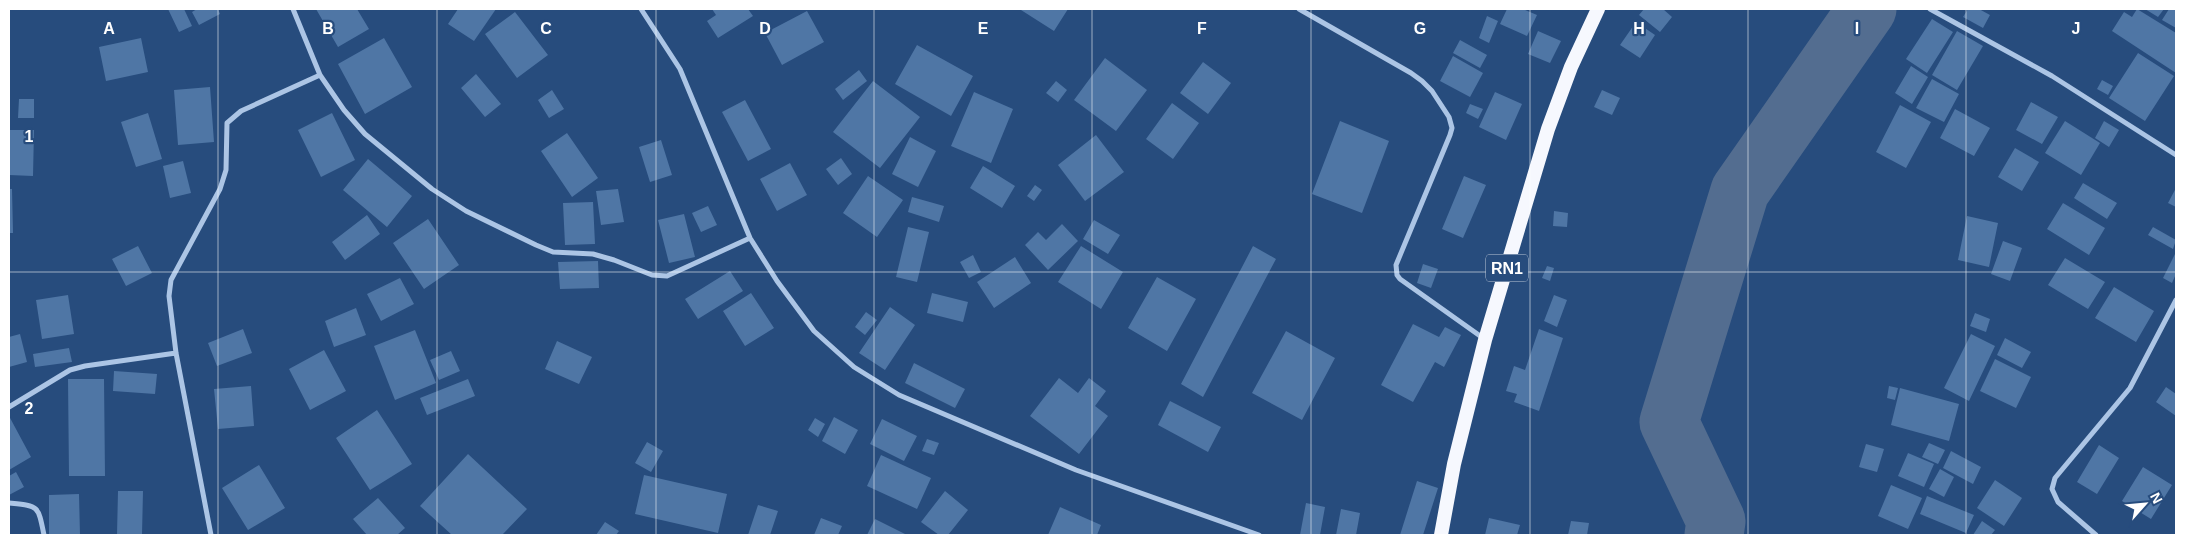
<svg xmlns="http://www.w3.org/2000/svg" width="2185" height="544" font-family="Arial,sans-serif">
<rect width="100%" height="100%" fill="#274c7d"/>
<g fill="none" stroke-linecap="round" stroke-linejoin="round">
<path stroke="#536d90" stroke-width="59" d="M1714,535l2,-14 -47,-99 71,-231 127,-182"/>
</g>
<path fill="#4f76a5" d="M168,9h16l8,17 -13,6z
M197,9h21l2,5 -21,11 -7,-13z
M316,9h41l12,20 -31,18z
M458,9h38l-22,32 -26,-17z
M712,9h36l5,7 -35,22 -11,-17 9,-6z
M1022,9h46l-14,22 -33,-21z
M1507,9h16l14,6 -10,21 -27,-12z
M1644,9h19l9,8 -12,15 -21,-17z
M1968,9h11l11,6 -7,13 -20,-11z
M2137,9l39,24v40l-64,-42 12,-19 8,5z
M2145,9h19l-6,8z
M2169,9h7v19l-14,-8z
M807,11l17,31 -42,23 -17,-32z
M515,12l33,43 -31,23 -32,-44z
M1487,16l11,5 -9,22 -10,-5z
M1932,19l21,13 -26,41 -21,-14z
M1636,22l19,13 -15,23 -20,-13z
M1538,31l23,10 -11,22 -22,-9z
M1957,31l26,15 -26,44 -25,-15z
M141,38l7,34 -42,9 -7,-34z
M384,38l28,49 -47,27 -27,-50z
M1460,40l27,15 -7,13 -27,-15z
M917,45l56,31 -22,40 -56,-32z
M2138,53l36,23 -29,45 -36,-23z
M1453,56l30,17 -13,24 -30,-16z
M1105,58l42,32 -31,41 -42,-31z
M1203,62l28,21 -23,31 -28,-21z
M1911,66l17,11 -16,27 -17,-11z
M859,70l8,11 -24,19 -8,-11z
M476,74l25,30 -16,13 -24,-29z
M1932,79l27,15 -15,28 -28,-14z
M2102,80l11,6 -5,9 -11,-6z
M873,81l47,36 -40,51 -47,-36z
M1056,81l11,9 -9,12 -12,-9z
M210,87l4,55 -36,3 -4,-55z
M552,90l12,19 -15,9 -11,-18z
M1602,90l18,8 -8,17 -18,-8z
M974,92l39,17 -22,54 -40,-17z
M1495,92l27,12 -16,36 -27,-13z
M19,99h15v19h-16z
M745,100l26,49 -23,12 -26,-49z
M2031,102l27,15 -16,27 -26,-14z
M1172,103l27,20 -26,36 -27,-20z
M1470,104l13,5 -5,10 -12,-6z
M1900,105l31,17 -25,46 -30,-16z
M1955,109l35,19 -16,28 -34,-18z
M148,113l14,46 -26,8 -15,-45z
M332,113l23,47 -34,17 -23,-47z
M1340,121l49,20 -27,72 -50,-19z
M2065,121l35,22 -19,32 -36,-22z
M2104,121l15,9 -10,17 -14,-9z
M9,130h25l-1,46 -24,-1z
M567,133l31,45 -26,19 -31,-46z
M1096,135l28,37 -39,29 -27,-36z
M910,137l26,14 -18,36 -26,-13z
M661,140l11,35 -22,7 -11,-35z
M2015,148l24,14 -17,29 -24,-14z
M841,158l11,16 -14,11 -12,-16z
M368,159l44,37 -25,31 -44,-37z
M183,161l8,32 -21,5 -7,-32z
M790,163l17,32 -30,16 -17,-32z
M983,166l32,20 -13,22 -32,-20z
M868,176l35,24 -26,37 -34,-24z
M1464,176l22,9 -23,53 -21,-9z
M2083,183l34,20 -10,16 -33,-21z
M1035,185l7,5 -8,11 -7,-5z
M2176,188v19l-8,-4z
M9,189h3l1,44h-4z
M618,189l6,33 -23,3 -5,-34z
M912,197l32,9 -5,16 -31,-10z
M593,202l2,42 -30,1 -2,-42z
M2063,203l42,25 -16,27 -42,-26z
M708,206l9,19 -16,7 -9,-19z
M1554,211l14,2 -1,14 -14,-1z
M684,214l11,43 -26,6 -11,-43z
M367,215l13,19 -35,26 -13,-18z
M1967,216l31,7 -9,44 -31,-7z
M428,219l31,46 -35,24 -31,-46z
M1094,220l26,15 -12,19 -25,-15z
M1062,224l16,17 -30,29 -23,-25 13,-13 8,8z
M908,227l21,5 -12,50 -21,-5z
M2153,227l23,13 -3,9 -25,-14z
M2003,241l19,7 -12,33 -19,-7z
M138,246l14,27 -26,13 -14,-27z
M1081,246l42,26 -22,37 -43,-27z
M1253,246l23,13 -73,138 -22,-13z
M2176,252v22l-4,9 -9,-5z
M973,255l8,17 -12,6 -9,-16z
M1015,257l16,26 -37,25 -17,-26z
M2065,258l40,24 -17,27 -40,-24z
M598,261l1,27 -39,1 -2,-27z
M1423,264l15,5 -7,19 -14,-5z
M1547,266l7,2 -4,13 -8,-3z
M730,271l13,20 -45,28 -13,-20z
M1157,277l39,22 -29,52 -39,-23z
M400,278l14,26 -33,17 -14,-27z
M2114,287l40,24 -18,31 -41,-24z
M751,293l23,35 -29,18 -22,-35z
M932,293l36,9 -5,20 -36,-9z
M68,295l6,39 -32,5 -6,-39z
M1554,295l13,5 -10,27 -13,-6z
M890,307l25,18 -30,45 -26,-17z
M356,308l10,27 -32,12 -9,-26z
M866,312l11,8 -12,15 -10,-8z
M1975,313l15,6 -4,13 -16,-6z
M1413,324l26,13 6,-10 16,8 -17,32 -9,-5 -22,40 -32,-17z
M243,329l9,24 -35,13 -9,-23z
M1539,329l24,9 -24,73 -25,-9 3,-8 -11,-3 8,-25 11,4z
M415,330l21,53 -41,17 -21,-54z
M1286,331l49,27 -33,62 -50,-27z
M20,334l7,28 -18,5v-30z
M1971,334l24,12 -26,55 -25,-13z
M2005,338l26,14 -9,16 -25,-13z
M557,341l35,16 -13,27 -34,-15z
M69,348l3,14 -37,5 -2,-13z
M324,350l22,41 -36,19 -21,-41z
M451,351l9,20 -21,9 -9,-20z
M1995,359l36,18 -15,31 -36,-17z
M914,363l51,26 -10,19 -50,-25z
M114,371l43,3 -2,20 -42,-3z
M1059,378l19,15 11,-15 17,13 -11,15 13,10 -29,38 -49,-38z
M68,379h36l1,97h-36z
M468,379l7,17 -48,19 -7,-17z
M251,386l3,40 -36,3 -4,-40z
M1889,386l9,2 -3,12 -8,-2z
M2166,387l10,7v22l-20,-14z
M1900,388l59,16 -10,37 -58,-16z
M1170,401l51,26 -13,25 -50,-27z
M377,410l35,54 -42,26 -34,-52z
M9,416l22,41 -22,13z
M834,417l24,13 -13,24 -23,-13z
M815,418l10,6 -7,13 -10,-7z
M882,419l35,17 -13,25 -34,-17z
M927,439l12,4 -5,12 -12,-4z
M647,442l16,9 -12,21 -16,-9z
M1929,443l16,7 -7,14 -16,-7z
M1866,444l18,5 -7,23 -18,-5z
M2099,445l20,13 -22,36 -20,-12z
M1951,451l30,16 -8,17 -30,-16z
M1908,453l26,11 -10,23 -26,-11z
M468,454l59,55 -25,26h-50l-32,-29z
M881,455l50,23 -14,31 -50,-23z
M259,465l26,43 -37,22 -26,-42z
M2143,467l29,18 -21,34 -29,-18z
M1940,469l14,8 -10,20 -15,-8z
M16,472l8,15 -15,8v-19z
M644,475l83,19 -9,39 -83,-19z
M1995,480l27,18 -18,28 -27,-18z
M1417,481l21,7 -15,47h-23z
M1891,485l31,13 -14,31 -30,-13z
M118,491h25l-1,44h-25z
M945,491l23,19 -20,25h-9l-18,-13z
M79,494l1,41h-31v-40z
M1927,496l47,19 -8,18 -46,-19z
M378,498l27,30 -8,7h-30l-14,-16z
M1306,503l19,4 -5,28h-20z
M758,505l20,6 -8,24h-22z
M1060,507l41,18 -4,10h-49z
M1341,509l19,4 -4,22h-20z
M821,518l21,8 -4,9h-24z
M1489,518l31,7 -3,10h-32z
M875,519l32,16h-40z
M1571,521l18,2 -2,12h-19z
M1982,521l13,9 -4,5h-18z
M605,522l14,9 -3,4h-20z"/>
<g fill="none" stroke-linecap="round" stroke-linejoin="round">
<path stroke="#acc5e5" stroke-width="5" d="M293,9l27,66 24,35 21,24 67,55 34,22 70,34 17,7 40,2 21,6 38,15 15,1 83,-38
M641,9l39,60 70,169 27,43 37,50 40,36 45,28 177,75 183,65
M1299,9l112,64 11,8 10,10 17,26 3,11 -2,7 -54,130 1,10 3,4 83,59
M1930,9l122,67 124,79
M9,407l61,-37 15,-4 91,-13
M9,503c30,3 29,2 35,32
M211,535l-35,-182 -7,-57 2,-16 49,-91 6,-19 1,-47 14,-12 79,-36
M2096,535l-38,-33 -6,-13 3,-11 75,-90 46,-88"/>
<path stroke="#f6f8fe" stroke-width="14" d="M1441,535l13,-71 31,-124 63,-211 23,-62 27,-58"/>
</g>
<path fill="none" stroke="#fff" stroke-width="1" stroke-opacity="0.55" d="M218,9v526M437,9v526M656,9v526M874,9v526M1092,9v526M1311,9v526M1530,9v526M1748,9v526M1966,9v526M9,272h2167"/>
<g text-anchor="middle" stroke-width="4.5" stroke-linejoin="round" paint-order="stroke">
<rect fill="#274c7d" stroke="#bec9d8" stroke-width="1" x="1486" y="254.5" width="42" height="27" rx="4"/>
<g font-size="16" font-weight="bold" fill="#fff">
<text x="1507" y="274">RN1</text>
</g>
</g>
<g font-size="16" text-anchor="middle" font-weight="bold" fill="#fff" stroke="#274c7d" stroke-width="4.5" stroke-linejoin="round" paint-order="stroke">
<text x="109" y="34">A</text>
<text x="328" y="34">B</text>
<text x="546" y="34">C</text>
<text x="765" y="34">D</text>
<text x="983" y="34">E</text>
<text x="1202" y="34">F</text>
<text x="1420" y="34">G</text>
<text x="1639" y="34">H</text>
<text x="1857" y="34">I</text>
<text x="2076" y="34">J</text>
<text x="29" y="142">1</text>
<text x="29" y="414">2</text>
</g>
<rect width="2185" height="544" fill="none" stroke="#ffffff" stroke-width="20"/>
<g transform="translate(2145 504) rotate(63)" stroke="#274c7d" stroke-width="4" paint-order="stroke">
<path d="M0-4L9 19L0 12L-9 19Z" fill="#ffffff"/>
<text y="-8" font-size="14" font-weight="bold" text-anchor="middle" fill="#ffffff">N</text>
</g>
</svg>
